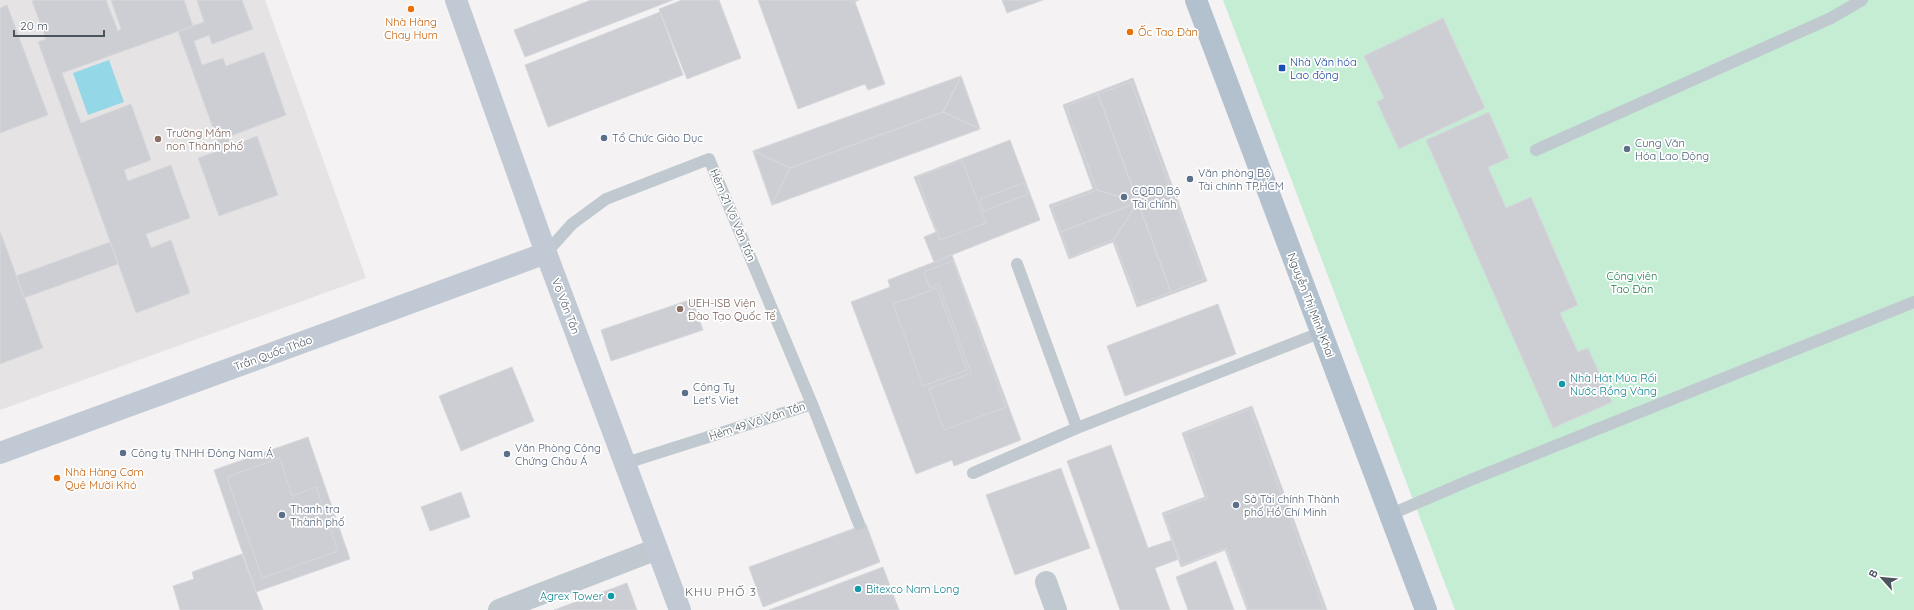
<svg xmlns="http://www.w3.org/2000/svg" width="1914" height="610" font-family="Quicksand,sans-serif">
<rect width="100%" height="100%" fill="#f4f2f2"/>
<path fill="#e5e3e3" d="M0,0h265l101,278 -366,132z"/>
<path fill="#c4edd3" d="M1223,0h691v610h-459z"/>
<path fill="#94d7e7" d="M109,60l15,42 -36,13 -15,-42z"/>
<path fill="#ccced3" stroke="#d6d8dc" d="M35,0h71l12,31 3,-2 -10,-29h73l9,26 -131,47 19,50 50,-19 20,56 -27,10 4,11 43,-16 19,53 -44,16 5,14 20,-8 19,53 -54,20 -98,-271 8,-3 -14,-38z
M197,0h45l11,29 -41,15 -3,-9 -15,6 8,24 21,-7 3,8 38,-14 22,63 -58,22 3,9 26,-10 21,59 -59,21 -21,-58 23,-8 -43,-119 26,-9z
M591,0h82l-148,57 -11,-27z
M682,0h37l22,58 -54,21 -28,-70z
M758,0h101l-4,2 30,82 -17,6 -3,-6 -67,25z
M1002,0h41l-36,13z
M7,5l41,110 -48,18v-125z
M660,12l23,63 -135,52 -23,-62z
M1443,18l42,90 -86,41 -22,-47 7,-4 -20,-42z
M961,76l19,53 -208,76 -19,-54z
M961,76l-18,36 -153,56 -37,-17z
M961,76l19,53 -37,-17z
M1133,78l74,203 -70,26 -24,-65 -44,17 -20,-54 44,-16 -30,-84z
M1131,82l73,197 -33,13 -73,-198z
M1098,94l40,108 -41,-12 -31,-84z
M943,112l37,17 -208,76 18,-37z
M1489,112l20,46 -21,9 18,41 25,-11 47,108 -18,8 18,39 10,-4 24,54 -59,26 -127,-288z
M1010,140l30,80 -106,42 -10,-25 12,-5 -22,-55z
M753,151l37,17 -18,37z
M962,160l24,63 -46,17 -23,-63z
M1024,183l4,11 -44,17 -4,-12z
M1097,190l41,12 -77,30 -9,-25z
M1138,202l-24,37 -44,18 -9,-25z
M1138,202l33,90 -33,12 -24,-65z
M0,231l43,117 -43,16z
M110,242l8,22 -94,34 -8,-22z
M952,255l69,185 -67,26 -2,-6 -36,14 -65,-172 39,-15 -2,-7z
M953,261l53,146 -62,23 -15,-41 42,-16 -32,-89 -9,4 -6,-16z
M937,288l30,82 -44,16 -30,-82z
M692,299l11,31 -92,31 -10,-31z
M1218,304l18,50 -111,42 -18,-50z
M512,367l22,54 -73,30 -22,-55z
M1252,406l75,204h-80l-22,-60 -44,17 -19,-54 43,-16 -23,-64z
M1250,409l74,200 -3,1h-72l-23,-62 -44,17 -18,-50 44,-17 -23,-64z
M308,437l42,122 -94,33 -42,-122z
M1111,445l37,103 24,-8 7,19 -24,9 15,42h-50l-53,-149z
M280,458l12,38 24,-9 22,64 -76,27 -35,-101z
M1061,468l29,80 -75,27 -29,-80z
M461,492l9,25 -40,14 -9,-24z
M866,524l14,38 -117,45 -14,-40z
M242,554l21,56h-83l-7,-24 21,-7 -2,-7z
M1216,561l18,49h-46l-12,-33z
M883,567l16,43h-130z
M627,583l10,27h-83z"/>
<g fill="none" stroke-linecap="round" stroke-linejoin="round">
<path stroke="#c0c9cf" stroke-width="12" d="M1536,150l295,-132 31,-18
M546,253l26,-29 34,-25 103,-40 103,245
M1077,428l245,-96
M626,463l186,-59 47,120
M973,473l104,-45 -60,-164
M1389,515l79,-34 446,-179"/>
<path stroke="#c0c9cf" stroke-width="22" d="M1046,582l10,28
M499,610l158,-61"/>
<path stroke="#c1cad4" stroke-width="22" d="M456,0l90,253 134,357
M0,453l546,-200"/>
<path stroke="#b3c1ce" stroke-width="22" d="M1196,0l230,610"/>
</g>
<g fill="#e8710a" stroke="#fff" stroke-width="1.5">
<circle cx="411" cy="9" r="4"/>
<circle cx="1130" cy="32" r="4"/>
<circle cx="57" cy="478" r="4"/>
</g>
<rect fill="#1a4fb4" stroke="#fff" stroke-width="1.5" x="1278" y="64" width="8" height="8" rx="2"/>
<g fill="#5c6f8a" stroke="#fff" stroke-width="1.5">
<circle cx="604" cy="138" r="4"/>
<circle cx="1627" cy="149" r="4"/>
<circle cx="1190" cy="179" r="4"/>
<circle cx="1124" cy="197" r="4"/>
<circle cx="685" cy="393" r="4"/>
<circle cx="123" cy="453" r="4"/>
<circle cx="507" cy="454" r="4"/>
<circle cx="1236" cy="505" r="4"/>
<circle cx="282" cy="515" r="4"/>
</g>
<g fill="#8d6e63" stroke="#fff" stroke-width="1.5">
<circle cx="158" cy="139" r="4"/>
<circle cx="680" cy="309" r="4"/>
</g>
<g fill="#0f9aa8" stroke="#fff" stroke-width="1.5">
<circle cx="1562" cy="384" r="4"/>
<circle cx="858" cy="589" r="4"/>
<circle cx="611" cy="596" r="4"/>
</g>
<g text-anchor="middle" stroke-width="3.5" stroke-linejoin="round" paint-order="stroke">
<g font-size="11" fill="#c56008" stroke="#fff" text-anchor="start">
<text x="411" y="26" text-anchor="middle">Nhà Hàng<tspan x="411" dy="13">Chay Hum</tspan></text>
<text x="1138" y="36">Ốc Tao Đàn</text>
<text x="65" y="476">Nhà Hàng Cơm<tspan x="65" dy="13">Quê Mười Khó</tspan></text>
</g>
<g font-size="11" fill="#164399" stroke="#fff" text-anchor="start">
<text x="1290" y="66">Nhà Văn hóa<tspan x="1290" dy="13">Lao động</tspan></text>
</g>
<g font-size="11" fill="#785e54" stroke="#fff" text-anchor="start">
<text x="166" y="137">Trường Mầm<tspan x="166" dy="13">non Thành phố</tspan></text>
<text x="688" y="307">UEH-ISB Viện<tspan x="688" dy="13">Đào Tạo Quốc Tế</tspan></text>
</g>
<g font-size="11" fill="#4e5e75" stroke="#fff" text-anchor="start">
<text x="612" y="142">Tổ Chức Giáo Dục</text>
<text x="1635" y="147">Cung Văn<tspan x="1635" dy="13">Hóa Lao Động</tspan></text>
<text x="1198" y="177">Văn phòng Bộ<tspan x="1198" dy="13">Tài chính TP.HCM</tspan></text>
<text x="1132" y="195">CQĐD Bộ<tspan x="1132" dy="13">Tài chính</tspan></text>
<text x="693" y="391">Công Ty<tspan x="693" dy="13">Let's Viet</tspan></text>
<text x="515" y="452">Văn Phòng Công<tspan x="515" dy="13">Chứng Châu Á</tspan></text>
<text x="131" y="457">Công ty TNHH Đông Nam Á</text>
<text x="1244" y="503">Sở Tài chính Thành<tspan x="1244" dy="13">phố Hồ Chí Minh</tspan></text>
<text x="290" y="513">Thanh tra<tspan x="290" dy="13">Thành phố</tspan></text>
</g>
<g font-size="11" fill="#4a555e" stroke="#fff">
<text transform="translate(733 215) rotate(67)" y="4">Hẻm 21 Võ Văn Tần</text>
<text transform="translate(1311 305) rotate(69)" y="4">Nguyễn Thị Minh Khai</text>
<text transform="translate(566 306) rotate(69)" y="4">Võ Văn Tần</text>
<text transform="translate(273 353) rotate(-20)" y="4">Trần Quốc Thảo</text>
<text transform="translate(757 421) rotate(-18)" y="4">Hẻm 49 Võ Văn Tần</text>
</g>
<g font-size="11" fill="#1e7d4c" stroke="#fff">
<text x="1632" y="280">Công viên<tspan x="1632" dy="13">Tao Đàn</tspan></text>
</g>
<g font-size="11" fill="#0d838f" stroke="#fff" text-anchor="start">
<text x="1570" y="382">Nhà Hát Múa Rối<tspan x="1570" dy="13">Nước Rồng Vàng</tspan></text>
<text x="866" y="593">Bitexco Nam Long</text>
<text x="603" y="600" text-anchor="end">Agrex Tower</text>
</g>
<g font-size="12" letter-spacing="1" fill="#5e6266" stroke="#fff">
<text x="721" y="596">KHU PHỐ 3</text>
</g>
</g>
<g transform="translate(1882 578) rotate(297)" stroke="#ffffff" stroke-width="3" paint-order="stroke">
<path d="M0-3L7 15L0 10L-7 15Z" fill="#4a555e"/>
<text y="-6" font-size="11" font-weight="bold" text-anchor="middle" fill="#4a555e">B</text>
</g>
<path d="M14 30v6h90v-6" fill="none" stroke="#4a555e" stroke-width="2"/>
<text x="20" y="30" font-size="12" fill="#4a555e" stroke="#ffffff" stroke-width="3" paint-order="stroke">20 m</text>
</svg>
